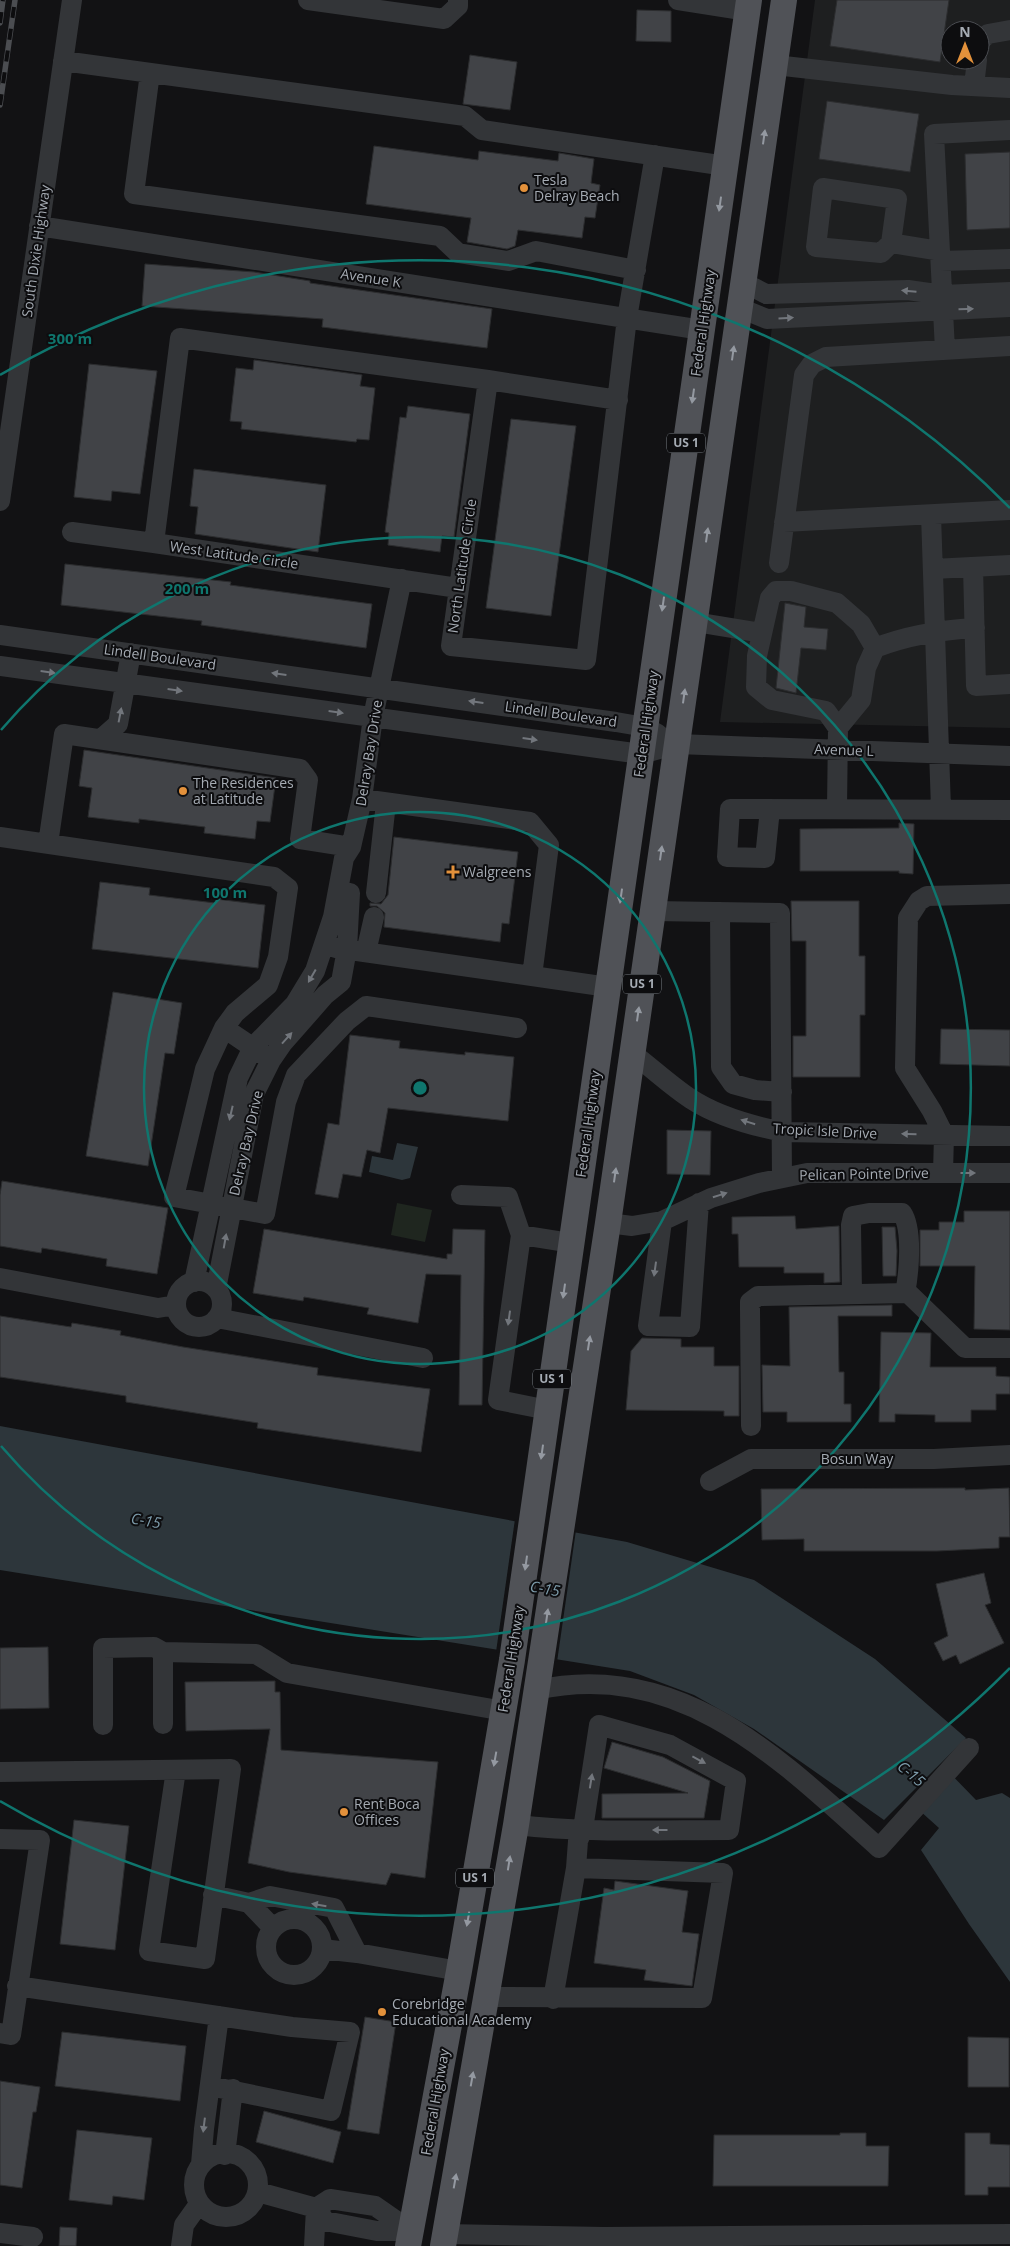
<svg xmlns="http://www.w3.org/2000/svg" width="1010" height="2246" font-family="'Open Sans',sans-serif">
<rect width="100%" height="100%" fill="#121214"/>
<path fill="#1e1f20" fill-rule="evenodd" d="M815,0h195v728l-290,-6zM950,30h30v30h-30z"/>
<path fill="#1f261f" d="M397,1203l35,7 -7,32 -34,-7z"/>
<path fill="#2d363b" d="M397,1143l21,4 -8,31 -8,2 -33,-8 3,-16 21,4z
M0,1426l627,116 127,38 121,79 91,79 -82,82 -130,-91 -60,-34 -64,-24 -630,-101z
M943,1766l33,34 26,-7 8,5v184l-41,-58 -48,-74 18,-22 -30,-27z"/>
<path fill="#121214" d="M515,1519l61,11 -19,132 -61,-10z"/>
<path fill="#414347" stroke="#2c2d2f" d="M837,0h112l-9,62 -110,-16z
M637,10l34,1v31l-35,-1z
M470,55l47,7 -7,48 -47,-6z
M827,101l92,13 -9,58 -91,-13z
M374,146l104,14 1,-9 79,10 1,-8 35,6 -3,24 9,2 -5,33 -10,-1 -3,21 -64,-8 -3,16 -8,3 -40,-7 4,-24 -105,-14z
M1010,152v76l-43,2 -2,-76z
M145,264l109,8 56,9v2l182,26 -5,39 -165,-21 1,-8 -181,-13z
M254,360l108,15 -2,11 15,2 -6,52 -12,-1 -1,3 -115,-13 1,-7 -12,-1 6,-53 17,2z
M89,364l68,7 -17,123 -28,-3 -1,10 -37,-4z
M408,406l62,8 -16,123 -12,-1 -2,16 -52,-7 1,-12 -4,-1 15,-115 6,1z
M511,419l65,7 -25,190 -65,-8z
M194,469l132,16 -8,67 -123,-18 3,-27 -8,-1z
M65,564l166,18 -1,3 142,19 -6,44 -165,-23 1,-4 -141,-16z
M785,603l21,4 -2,20 24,2 -2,21 -25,-2 -5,45 -20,-5z
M84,750l192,28 -6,44 -13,-1 -2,18 -51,-6 1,-6 -66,-8v4l-51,-6 4,-29 -13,-2z
M899,823l15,1 -1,50 -14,-1v-2h-99v-42l99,-1z
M394,837l124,15 -9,72 -7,-1 -2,19 -116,-15 1,-14 -8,-7h-7v-3l11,1 7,-9z
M100,882l50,6 -1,7 66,8 1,-4 49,6 -7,63 -166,-19z
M791,901h68v55h6v59h-5v62h-67v-41h13v-95h-14z
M113,992l69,11 -8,51 -9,-1 -17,113 -62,-10z
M941,1029l69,1v36l-70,-2z
M350,1035l50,6 -1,7 66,7v-3l49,5 -6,64 -120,-13 -8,45 -13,-3 -6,27 -18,-3 -5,24 -23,-4 13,-71 11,2z
M667,1130l44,1 -1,44 -43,-1z
M2,1181l166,27 -11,66 -51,-8 1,-7 -65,-11 -1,5 -41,-7v-51z
M964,1211h46v119l-36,-1 1,-63h-55v-36h19v-8h25z
M795,1216l1,13 43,-3 1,56 -16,1v-10h-40v-6h-45l-1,-33h-6v-17z
M882,1227h13l2,24 -1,25h-13z
M264,1229l183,30v-5h5l1,-25 32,1 -3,175h-23l2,-130 -35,-1 -8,49 -51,-9 2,-6 -65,-11 -1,4 -50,-8z
M892,1305v11h-54l1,56h5v32h7v18h-64v-10h-24l-1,-47 28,1 -1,-59z
M0,1316l71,11 1,-4 49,8 -1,4 63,12 135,21 -1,7 113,14 -9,63 -164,-24 1,-5 -132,-21v-6l-126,-19z
M881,1332l50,1 -1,34h66v9l14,1v17h-14v16h-25v12h-36v-7l-40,-1v8h-16z
M642,1338l39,1v8h33v19h25v50h-15v-5l-98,-1 5,-59z
M965,1488v2l44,-2 1,49h-11v11l-62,3h-133v-12l-42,1 -1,-51z
M984,1573l7,30 -6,2 19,38 -44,21 -4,-9 -13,6 -9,-18 14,-7 -12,-52z
M48,1647l1,61 -49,1v-61z
M275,1681v11h5l1,58 157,12 -13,116 -34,-5 -5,12 -97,-13 -41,-9 22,-134 -84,2 -1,-49z
M612,1742l51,15 47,24 -6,37h-102v-24l86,-1 -84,-25z
M74,1820l55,6 -14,124 -55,-6z
M615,1881l73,10 -6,41 17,2 -7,52 -48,-6 2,-10 -52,-7 10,-75 10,2z
M365,2017l31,5 -17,112 -32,-5z
M62,2032l124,14 -6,55 -125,-15z
M968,2037l41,1v49h-41z
M0,2081l40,6 -4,25h-3l-11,76 -22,-3z
M264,2111l77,21 -8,31 -77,-21z
M77,2130l75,8 -8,62 -31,-4 -1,9 -43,-5z
M840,2133h26v13h23l-1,40h-175l1,-51h126z
M965,2133h25v11l20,1v42h-22v8h-23z
M60,2227l17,1 -1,18h-17z"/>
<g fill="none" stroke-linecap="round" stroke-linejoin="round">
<path stroke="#333538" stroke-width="20" d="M308,0l136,19 14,-13v-6
M678,0l70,11
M980,41l8,-7 22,-4
M63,61l402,55 17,14 244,36
M775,65l177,20 58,3
M150,73l-16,121 306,42 18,17 50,8 28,-10 100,19
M974,86l3,-26
M823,188l74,11 -6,44 -10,10 -65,-6z
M39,226l663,104
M891,243l49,8
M941,261l69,-2
M743,282l23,12 142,-4 35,5 67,-3
M740,308l27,11 243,-12
M945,350l-11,-216 76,-4
M488,380l130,20
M0,501l72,-501
M931,515l10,294
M784,522l226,-12
M72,532l82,11
M779,563l25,-188 8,-11 14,-7 184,-11
M973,567l3,119 34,-2
M933,569l77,-4
M458,588l-304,-45 26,-205 308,42 -37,266 135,14 41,-342 28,-163
M695,622l67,11
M0,635l616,87 29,5 13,7
M0,666l641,88 36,-10 333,12
M838,728l-12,-17 -54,-11 -16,-13 1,-31 13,-58 6,-7h15l46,12 24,21 14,24
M101,739l17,-15 13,-71
M362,799l168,23 19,23 -17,131 76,11
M837,808l1,-80 23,-28 5,-32 9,-20c33,-13 65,-18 100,-20
M770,809l-5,49 -38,-1 3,-48 280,1
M0,837l274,40 14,11 -10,69 -10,28 -33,28 -11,15 -19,41 -31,128 91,17 21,-112 10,-27 51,-54 19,-15 151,22
M48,844l16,-110 236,35 8,11 -8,59 51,8
M376,893l10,-90
M653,911l127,2 2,265
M720,912l1,155 12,17 22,6 27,2
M336,948l196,28
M366,952l8,-35
M224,1028l40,27
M632,1053c20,15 39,33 59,46 26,17 62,27 92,33l227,4
M943,1173l1,-38 -12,-24 -27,-43 3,-150 11,-17 8,-5 83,-2
M461,1195l47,2 13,38 -23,165 50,10
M662,1221l-14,105 42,1 9,-124
M608,1223l24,3 30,-5 49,-23 48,-15 48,-10h203
M521,1235l50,8
M0,1278l158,30 18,-3
M176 1304a23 23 0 1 1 46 0a23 23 0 1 1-46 0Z
M194,1282l44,-204 15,-31 42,-43 20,-33 18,-54 11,-59 7,-11 11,-48 11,-82 29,-138
M216,1289l38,-195 17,-34 11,-16 43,-49 16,-13 6,-33 3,-56
M852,1293l-1,-68 2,-9 16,-3h33c11,16 7,60 3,80
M217,1318l206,40
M751,1426l-1,-117v-7l8,-6 150,-3 57,55h45
M710,1481l41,-22h183l76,-4
M163,1652v72
M536,1690c145,-32 245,70 343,158l90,-100
M103,1725v-77l51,-1 9,5 93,2 31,19 217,38
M0,1772l231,-3 -26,190 -56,-8 27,-181
M516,1825c70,8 142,5 213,5l7,-49 -66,-36 -71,-20 -16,104 -5,12 -2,27 -23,131
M0,1839l40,1 -29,195 -11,-2
M213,1895l36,8 24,25
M249,1903l21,-7 64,12 23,45
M266 1947a28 28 0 1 1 56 0a28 28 0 1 1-56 0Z
M322,1949l35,4 102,18
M17,1986l275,41 58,5 -19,79 -121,-25
M486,1997l216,1 21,-125 -147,-5
M194 2185a32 32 0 1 1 64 0a32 32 0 1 1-64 0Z
M225,2155l8,-66
M201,2164l3,-35 15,-113
M258,2192l58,16 -2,38
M330,2199l45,7 36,25h-34l-52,-10 -9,-13z
M0,2233l33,4
M445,2234l159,3 406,-3
M181,2246l3,-21 15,-21"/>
<path stroke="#505257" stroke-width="26" d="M408,2246l51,-275 53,-311 237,-1660
M443,2246l73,-421 92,-602 176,-1223"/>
<defs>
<path id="rail" d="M0,23l3,-23
M0,105l15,-105"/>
</defs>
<use href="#rail" stroke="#4b4d51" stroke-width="5.5"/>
<use href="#rail" stroke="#0d0d0f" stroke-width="4" stroke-dasharray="11" stroke-linecap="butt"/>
</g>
<defs><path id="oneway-solid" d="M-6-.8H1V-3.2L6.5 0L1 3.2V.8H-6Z" transform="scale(1.25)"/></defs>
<g fill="#9499a1">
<use href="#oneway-solid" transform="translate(764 137) rotate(-82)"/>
<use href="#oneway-solid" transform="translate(720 204) rotate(98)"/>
<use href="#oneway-solid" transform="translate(733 353) rotate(-82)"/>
<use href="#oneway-solid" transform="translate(693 396) rotate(98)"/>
<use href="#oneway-solid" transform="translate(707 535) rotate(-82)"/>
<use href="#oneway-solid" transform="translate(663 604) rotate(98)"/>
<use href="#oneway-solid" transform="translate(684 696) rotate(-82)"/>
<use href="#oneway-solid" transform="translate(661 853) rotate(-82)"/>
<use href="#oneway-solid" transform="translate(621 896) rotate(98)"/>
<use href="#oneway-solid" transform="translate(638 1014) rotate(-82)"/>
<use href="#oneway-solid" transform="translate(615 1175) rotate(-82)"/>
<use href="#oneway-solid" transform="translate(564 1291) rotate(98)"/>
<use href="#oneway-solid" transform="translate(589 1343) rotate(-81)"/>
<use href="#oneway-solid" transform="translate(542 1452) rotate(98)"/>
<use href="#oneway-solid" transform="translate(526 1563) rotate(98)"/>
<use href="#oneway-solid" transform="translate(547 1616) rotate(-82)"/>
<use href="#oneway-solid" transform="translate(495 1759) rotate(100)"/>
<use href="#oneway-solid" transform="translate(509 1863) rotate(-81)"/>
<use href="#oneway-solid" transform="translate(468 1919) rotate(100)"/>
<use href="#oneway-solid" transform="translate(472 2079) rotate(-80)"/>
<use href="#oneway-solid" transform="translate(455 2181) rotate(-80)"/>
</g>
<g fill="#72767c">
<use href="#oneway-solid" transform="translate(909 291) rotate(-175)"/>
<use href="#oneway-solid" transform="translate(966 309) rotate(-2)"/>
<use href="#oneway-solid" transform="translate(786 318) rotate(-3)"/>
<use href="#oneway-solid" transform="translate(48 672) rotate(8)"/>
<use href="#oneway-solid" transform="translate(279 674) rotate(-172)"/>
<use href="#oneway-solid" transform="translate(175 690) rotate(8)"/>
<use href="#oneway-solid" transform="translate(476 702) rotate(-172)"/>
<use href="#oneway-solid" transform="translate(336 712) rotate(8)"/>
<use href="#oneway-solid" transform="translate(120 715) rotate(-79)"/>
<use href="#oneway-solid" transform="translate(530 739) rotate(8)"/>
<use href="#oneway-solid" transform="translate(312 976) rotate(120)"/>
<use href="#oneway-solid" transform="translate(287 1038) rotate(-48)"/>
<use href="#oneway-solid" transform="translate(231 1113) rotate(103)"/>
<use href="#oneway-solid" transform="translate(748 1122) rotate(-163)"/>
<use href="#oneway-solid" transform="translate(909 1134) rotate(-179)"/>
<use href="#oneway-solid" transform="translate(968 1173)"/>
<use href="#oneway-solid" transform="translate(720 1195) rotate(-18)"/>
<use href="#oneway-solid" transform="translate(225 1241) rotate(-80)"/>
<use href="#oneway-solid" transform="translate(655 1269) rotate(98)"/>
<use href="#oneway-solid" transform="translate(509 1318) rotate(98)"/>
<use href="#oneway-solid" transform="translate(699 1760) rotate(28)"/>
<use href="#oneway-solid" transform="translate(591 1781) rotate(-81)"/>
<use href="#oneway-solid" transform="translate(660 1830) rotate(-180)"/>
<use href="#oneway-solid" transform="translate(319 1905) rotate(-170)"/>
<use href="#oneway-solid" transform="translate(204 2125) rotate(97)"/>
</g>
<g fill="none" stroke="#0f766e" stroke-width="2.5">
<circle cx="420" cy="1088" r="276"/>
<path d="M1 730A551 551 0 1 1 1 1446"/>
<path d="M1010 1668A827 827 0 0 1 0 1801M0 375A827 827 0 0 1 1010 508"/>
</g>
<g fill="#e3913b" stroke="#0d0d0f" stroke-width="2">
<circle cx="524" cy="188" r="5"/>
<circle cx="183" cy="791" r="5"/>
<path d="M450.5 864.5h5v5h5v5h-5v5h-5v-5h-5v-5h5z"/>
<circle cx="344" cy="1812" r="5"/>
<circle cx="382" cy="2012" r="5"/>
</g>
<g text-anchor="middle" stroke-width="4" stroke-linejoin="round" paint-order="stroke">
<g fill="#0d0d0f" stroke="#777c82" stroke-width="1">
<rect x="667" y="433.5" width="38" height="19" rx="4"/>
<rect x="623" y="974.5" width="38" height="19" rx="4"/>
<rect x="533" y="1369.5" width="38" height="19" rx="4"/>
<rect x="456" y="1868.5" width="38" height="19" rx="4"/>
</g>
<g font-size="12" font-weight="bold" fill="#a5abb3">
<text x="686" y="447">US 1</text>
<text x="642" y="988">US 1</text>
<text x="552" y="1383">US 1</text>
<text x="475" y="1882">US 1</text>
</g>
<g font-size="14" fill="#a5abb3" stroke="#0d0d0f" text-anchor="start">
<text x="534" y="185">Tesla<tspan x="534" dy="16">Delray Beach</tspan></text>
<text x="193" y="788">The Residences<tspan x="193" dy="16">at Latitude</tspan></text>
<text x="463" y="877">Walgreens</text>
<text x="354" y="1809">Rent Boca<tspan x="354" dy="16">Offices</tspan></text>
<text x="392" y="2009">Corebridge<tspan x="392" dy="16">Educational Academy</tspan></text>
</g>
<g font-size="14" fill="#a5abb3" stroke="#0d0d0f">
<text transform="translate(36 251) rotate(-82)" y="5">South Dixie Highway</text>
<text transform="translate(371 278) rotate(9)" y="5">Avenue K</text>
<text transform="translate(703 323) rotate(-82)" y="5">Federal Highway</text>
<text transform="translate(234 555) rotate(8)" y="5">West Latitude Circle</text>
<text transform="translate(462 566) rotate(-82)" y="5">North Latitude Circle</text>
<text transform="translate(160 657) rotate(8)" y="5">Lindell Boulevard</text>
<text transform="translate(561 714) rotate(8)" y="5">Lindell Boulevard</text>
<text transform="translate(646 724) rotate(-82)" y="5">Federal Highway</text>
<text transform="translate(844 750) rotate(2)" y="5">Avenue L</text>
<text transform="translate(369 753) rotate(-81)" y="5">Delray Bay Drive</text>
<text transform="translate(588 1124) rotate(-82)" y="5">Federal Highway</text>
<text transform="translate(825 1131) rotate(3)" y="5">Tropic Isle Drive</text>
<text transform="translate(246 1143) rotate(-77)" y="5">Delray Bay Drive</text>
<text transform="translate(864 1174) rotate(-1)" y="5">Pelican Pointe Drive</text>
<text x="857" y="1464">Bosun Way</text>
<text transform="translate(511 1659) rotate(-81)" y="5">Federal Highway</text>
<text transform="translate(435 2102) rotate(-80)" y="5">Federal Highway</text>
</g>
<g font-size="15" font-style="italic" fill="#7e9dac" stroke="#0d0d0f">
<text transform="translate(146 1521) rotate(10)" y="5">C-15</text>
<text transform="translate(545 1589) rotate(10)" y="5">C-15</text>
<text transform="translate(911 1774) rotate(40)" y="5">C-15</text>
</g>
</g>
<circle cx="420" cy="1088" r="8" fill="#0f766e" stroke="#0d0d0f" stroke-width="2.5"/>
<g font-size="15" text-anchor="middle" font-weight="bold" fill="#0f766e" stroke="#0d0d0f" stroke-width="4" stroke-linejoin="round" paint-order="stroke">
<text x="70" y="344">300 m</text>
<text x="187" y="594">200 m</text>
<text x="225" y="898">100 m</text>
</g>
<g transform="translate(965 45)"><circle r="24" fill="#0d0d0f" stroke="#4a4c51"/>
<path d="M0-4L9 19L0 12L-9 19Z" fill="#e3913b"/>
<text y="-8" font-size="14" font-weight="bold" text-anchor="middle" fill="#a5abb3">N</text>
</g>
</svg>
